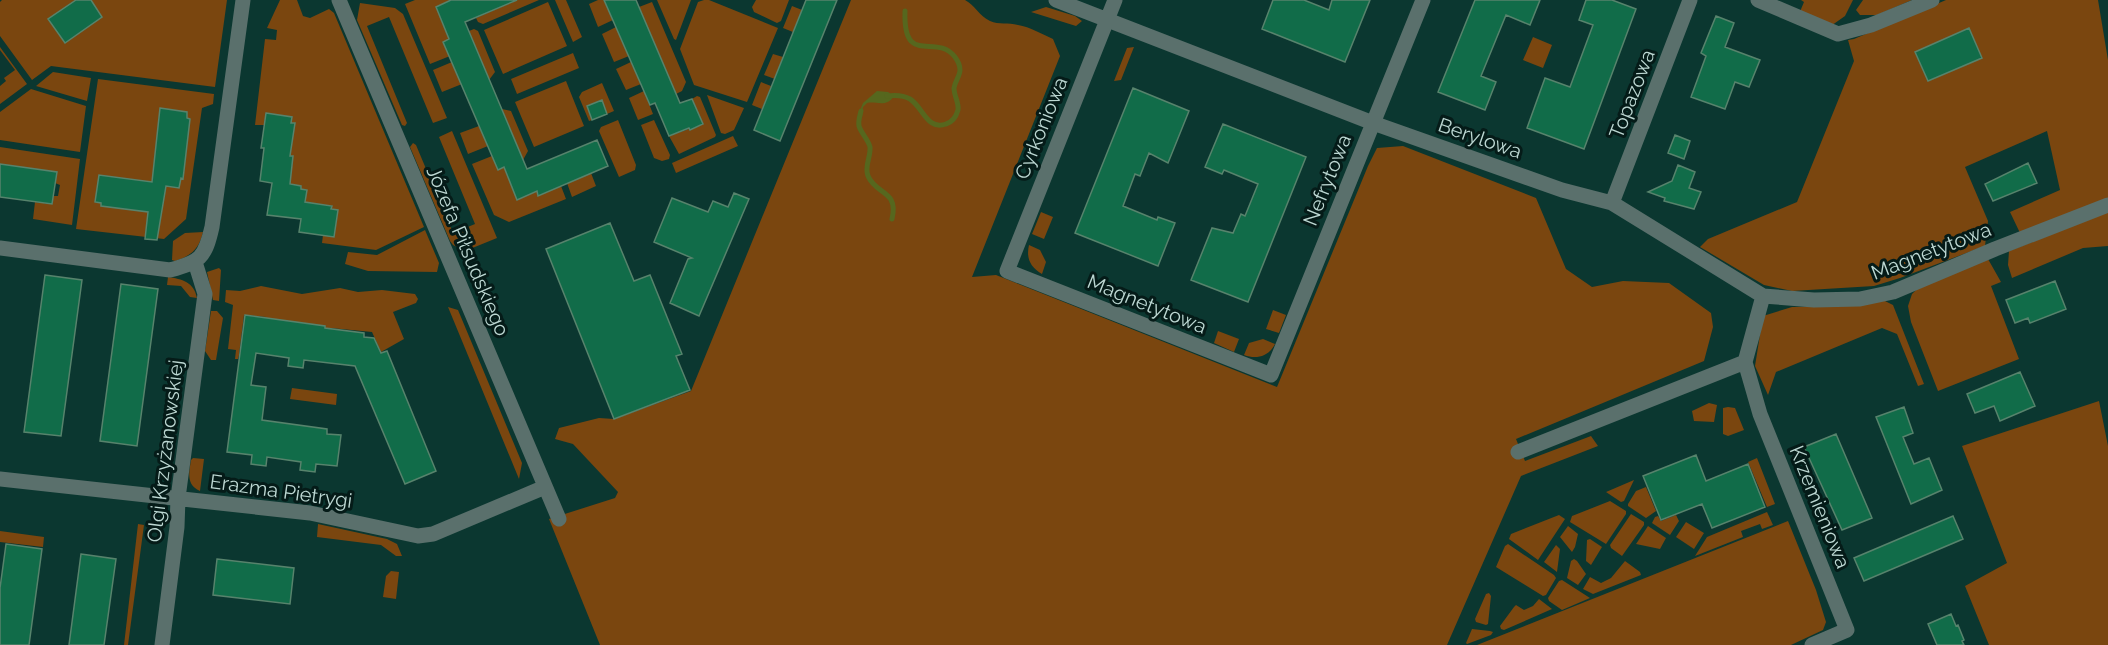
<svg xmlns="http://www.w3.org/2000/svg" width="2108" height="645" font-family="Raleway,sans-serif">
<rect width="100%" height="100%" fill="#0b3730"/>
<path fill="#7a460f" d="M2,0h225l-12,87 -164,-21 -19,14 -32,-44v-34z
M280,0h17l6,16 7,2 19,-9 5,4 90,214 -48,23 -54,-7 1,-8 11,1 4,-26 -7,-1 1,-3 -27,-4 2,-12 -6,-1v-3l-11,-2 3,-27 -3,-1 5,-33h-4l1,-6 -26,-4 -2,12h-9l10,-86 11,1 1,-10 -10,-2z
M415,0h36l-15,7 13,32 1,17 -20,8 -25,-60z
M517,0h22l-56,24 -5,-2 -2,-4z
M555,0h11l16,37 -9,5z
M598,0h6l9,20 -15,7 -9,-23z
M657,0h34l-15,40 -2,-1z
M704,0h5l69,28 -31,74 -53,-17 -14,-36 18,-47z
M756,0h33l-8,21 -4,2 -23,-11 -2,-5z
M851,0h114c10,5 14,16 25,21 9,4 18,1 28,4 12,2 24,9 35,14l7,17 -88,221 24,-2 281,112 91,-221 9,-18 26,-2 133,52 30,71 26,18 31,-6 46,2 42,30 2,14 -9,34 -188,78 9,22 66,-25 7,10 -77,30 -74,169h-847l-51,-126 66,-21 3,-6 -45,-48 -18,-5 4,-11 40,-10 15,1 77,-28z
M1801,0h52l-8,16 -17,12 -29,-14 5,-12z
M1863,0h49l-35,15h-17l-4,-5z
M1946,0h152l10,60v139l-88,34 -10,-21 50,-22 -13,-59 -82,36 23,54 -3,25 -85,32 -26,8 -82,5 -28,-6 -64,-38 8,-8 89,-37 57,-141 -6,-21 6,-1z
M548,2l19,44 -64,28 -19,-44z
M652,2l34,80 -4,9 -6,3 -37,-87z
M360,3l35,5 8,6 44,104 -14,5 -44,-106 -22,9 40,97 -2,3 -3,-1 -45,-105z
M792,6l10,4 -9,22 -10,-4z
M1046,7l29,9 7,5 -6,5 -45,-14z
M616,27l13,29 -15,6 -12,-28z
M474,29l4,2 17,41 -6,8 -20,-49z
M1533,37l19,8 -9,23 -20,-8z
M0,47l27,37 -27,20v-18l6,-5 -2,-3 11,-8 -15,-20z
M1134,47l-13,33 -7,1 13,-33z
M573,53l6,15 -62,26 -6,-15z
M773,54l10,3 -8,22 -11,-4z
M452,62l10,22 -20,8 -9,-22z
M631,62l10,22 -15,6 -10,-21z
M53,72l38,6 -4,23 -51,-15z
M98,79l116,15 -1,10 -11,4 -16,111 -22,20 -88,-10z
M566,81l18,45 -50,21 -19,-45z
M761,82l10,4 -9,23 -10,-4z
M602,83l12,28 -7,3 -6,-14 -14,6 5,14 -3,1 -10,-24 3,-5z
M31,89l55,17 -6,46 -80,-12v-28z
M644,91l9,23 -15,6 -9,-22z
M707,95l37,13 -10,22 -9,4 -4,-1z
M697,96l3,1 16,38 -1,2 -36,17 -10,-18 34,-12 -11,-25z
M502,109l9,2 17,40 -5,9z
M618,120l18,45 -1,5 -16,7 -20,-46 2,-4z
M654,120l16,35 -1,4 -7,2 -8,-3 -13,-33z
M479,126l9,20 -20,8 -8,-21z
M452,131l45,107 -32,13 -12,-6 -3,-4 -40,-94 3,-4 3,2 37,88 22,-9 -36,-87z
M733,136l5,10 -62,27 -4,-10z
M0,147l80,12 -8,66 -39,-6 2,-17 17,2 1,-8h5l2,-11 -5,-2 2,-11 -28,-4h-24l1,-3 -6,-1z
M492,156l6,14 6,-3 13,32 20,-8 1,4 23,-9 5,13 -57,23 -15,-7 -22,-51z
M591,173l5,13 -24,11 -5,-14z
M1041,212l12,5 -9,22 -12,-5z
M2108,212v34l-25,2 -71,30 -4,-13 1,-14z
M425,230l14,33 -2,9 -69,-1 -23,-7 3,-12 29,3z
M203,232c-4,17 -12,24 -28,29l-3,-1 1,-19 12,-8z
M1029,245l11,5 6,12 -4,12c-12,-7 -16,-16 -13,-29z
M1988,259l13,23 -10,4 28,73 -81,32 -27,-69 -3,-16 4,-12 9,-9z
M219,268l2,2 -2,31 -6,-1 -6,-28z
M168,277c14,2 26,5 29,21l-7,-1 -9,-11 -14,-1z
M261,286l41,8 38,-6 18,4 24,-2 33,4 3,5 -2,4 -23,9 11,27 -23,13 -9,-20 -41,-4h-4l-1,3c-20,-11 -38,-10 -61,-8l1,-6 -22,-2 -5,40 -1,4h-3l1,-9 -8,-1 5,-44 -8,-3 1,-12 14,1z
M1881,299l12,6 31,79 -6,2 -21,-52 -15,-6 -106,44 -8,23 -13,-29 8,-50 29,-9 45,-1z
M448,307l10,3 64,153 -3,16z
M1273,310l13,5 -7,18 -13,-4z
M211,311h6l6,7 -7,42h-5l-6,-9z
M1218,331l21,8 -5,13 -20,-9z
M1263,339l12,5c-6,12 -18,16 -31,11l5,-12z
M292,388l45,6 -1,11 -46,-6z
M2099,401l9,45v199h-119l-24,-59 42,-23 -45,-117z
M1709,403l8,2 -3,17 -20,-1 -2,-10z
M1728,407l7,1 9,22 -16,6 -5,-2v-26z
M193,458l11,1 -4,32c-14,-6 -11,-18 -9,-31z
M1757,458l18,46 -8,3 -19,-45z
M1634,480l-10,21 -3,1 -15,-10z
M1646,487l10,24 -10,7 -18,-12v-2l8,-13z
M1610,501l16,10v3l-20,30 -36,-22 2,-6z
M1767,512l6,13 -11,4 -2,-5 -19,7 2,6 -48,19 12,-19z
M1631,514l13,8v3l-22,31 -11,-8 -1,-3z
M1559,515l6,4 -27,41 -29,-21 2,-5z
M1676,515l3,6 -9,14 -18,-12 3,-6 3,-1 3,5z
M1788,521l28,69 10,32 -3,8 -32,15h-314z
M1686,522l18,11 -10,16 -18,-12z
M138,524l6,1 -16,120h-4z
M318,524l69,15 10,5 5,12h-6l-15,-11 -64,-8z
M1568,526l10,8 -3,13 -3,5 -12,-15z
M1648,526l18,12 -6,11 -24,-5z
M0,531l44,6 -1,10 -43,-5z
M1590,539l12,8 -11,18 -5,-4 1,-21z
M1508,544l46,31 2,3 -10,17 -3,1 -47,-29 9,-21z
M1556,545l4,4 -3,23 -13,-10z
M1574,559l3,2 9,13 -8,11 -11,-7 4,-17z
M1625,561l15,11 1,3 -48,19 -10,-5 7,-12 11,6 10,-5z
M391,571l8,1 -3,27 -13,-2 3,-21z
M1562,580l28,18 -28,12 -13,-9 -1,-3 11,-17z
M1489,593l2,3 -3,28 -2,1 -10,-3 -1,-3 11,-25z
M1539,599l13,10 -48,21 -3,-1 -1,-3 14,-19 2,-2 8,5 9,-4z
M1472,629l18,2 3,1 -2,3 -24,9 -1,-1z"/>
<path fill="#56671e" d="M877,91l11,1 6,4c-8,12 -17,5 -27,7l-4,4 -1,11 -3,-5 4,-10z"/>
<g fill="none" stroke-linecap="round" stroke-linejoin="round">
<path stroke="#56671e" stroke-width="5" d="M887,96c8,-1 16,-1 23,3 13,8 17,32 36,25 7,-2 10,-7 12,-14 1,-8 -4,-14 -4,-22 1,-7 6,-12 6,-18 0,-5 -2,-9 -5,-13 -19,-25 -52,11 -50,-46
M861,111c-1,4 -3,10 -2,15 2,7 9,13 11,21 1,10 -6,19 -2,29 8,19 31,14 24,43"/>
</g>
<path fill="#116c49" stroke="#57836c" stroke-width="1.5" d="M76,0h15l11,17 -37,26 -17,-24z
M451,0h66l-52,22 62,147 70,-29 11,26 -70,30 -1,-5 -20,9 -13,-33 -6,3 -55,-128 6,-3 -13,-32z
M604,0h32l44,103 12,-4 11,25 -13,6 -1,-2 -20,8 -14,-33 -5,2z
M806,0h31l-57,141 -26,-11z
M1273,0h31l25,10 3,-10h38l-25,62 -83,-33z
M1475,0h65l-10,25 -24,-10 -25,61 15,6 -11,28 -47,-18z
M1586,0h26l24,9 -52,140 -57,-21 18,-50 25,9 23,-62 -14,-5z
M1716,16l18,7 -9,24 35,13 -11,27 -14,-5 -10,27 -34,-12 15,-41 -5,-3z
M1969,28l13,30 -54,23 -13,-29z
M1133,88l56,23 -21,52 -19,-10 -9,23 -5,-2 -12,32 34,14 1,-3 17,6 -17,43 -83,-33z
M602,100l5,14 -15,6 -5,-14z
M160,108l27,4v6l3,1 -7,60 -2,-1 -2,10 -13,-2 -9,54 -12,-1 3,-27 -47,-6v-3l-6,-1 4,-27 53,7z
M266,113l26,4 -1,6h4l-5,33h3l-3,28 11,2v3l6,1 -2,12 27,4 -1,3 7,1 -4,27 -35,-5 2,-13 -34,-4 5,-32 -12,-2 4,-33h-3z
M1223,124l83,33 -58,145 -57,-22 21,-52 21,5 8,-19 4,2 13,-32 -34,-14 -2,4 -17,-7z
M1675,135l15,6 -6,18 -16,-6z
M2028,163l9,20 -44,18 -8,-17z
M0,164l57,8 -5,32 -52,-7z
M1678,165l17,7 -6,16 12,4 -7,17 -30,-8 1,-3 -17,-6 24,-11z
M734,193l15,6 -50,117 -29,-13 18,-44 4,-1 -38,-16 18,-44 36,14 5,-11 15,6z
M610,223l24,58 16,-6 32,79 -6,2 14,34 -76,29 -68,-170z
M45,275l37,5 -21,156 -37,-4z
M2055,281l11,28 -36,14 -2,-5 -13,5 -9,-23z
M121,284l37,5 -21,157 -37,-5z
M245,315l80,11v2l39,5v4l10,1 7,15 6,-2 49,120 -31,13 -50,-118 -51,-6 -1,8 -15,-2 1,-8 -33,-5 -5,32 15,2 -4,33 65,9v5l14,1 -4,31 -21,-2 -1,8 -15,-2 1,-8 -34,-5 -1,9 -15,-2 1,-9 -25,-3z
M2020,372l15,34 -35,15 -6,-15 -19,7 -8,-19z
M1904,407l9,26 -10,4 11,27 15,-6 13,32 -31,14 -35,-87z
M1836,434l36,84 -30,12 -38,-83z
M1696,455l10,26 42,-17 17,43 -53,21 -10,-24 -41,16 -18,-44z
M1953,516l10,23 -99,42 -10,-23z
M6,544l36,5 -13,96h-29v-57z
M81,554l35,5 -12,86h-35z
M217,559l77,9 -4,36 -77,-9z
M1951,614l5,12 2,-1 6,15 -2,1 2,4h-27l-9,-21z"/>
<g fill="none" stroke-linecap="round" stroke-linejoin="round">
<path stroke="#5a706c" stroke-width="15" d="M339,0l220,519
M1056,0l317,123 189,67 50,13 151,93 51,4 46,-1 33,-7 102,-43 113,-44
M1115,0l-108,271 264,104 152,-375
M1758,0l80,34 33,-9 61,-25
M1612,203l78,-203
M0,248l170,22c30,-8 35,-12 42,-43l31,-227
M1745,362l15,52 87,216 -35,15
M1745,362l18,-66
M1518,452l227,-90
M0,479l310,34 108,23 15,-2 112,-47
M162,645l15,-118 1,-29 27,-204 -10,-32"/>
</g>
<g text-anchor="middle" stroke-width="6" stroke-linejoin="round" paint-order="stroke">
<g font-size="20" fill="#bdd8d3" stroke="#051b18">
<text transform="translate(1632 94) rotate(-69)" y="7">Topazowa</text>
<text transform="translate(1041 128) rotate(-68)" y="7">Cyrkoniowa</text>
<text transform="translate(1480 138) rotate(19)" y="7">Berylowa</text>
<text transform="translate(1327 180) rotate(-68)" y="7">Nefrytowa</text>
<text transform="translate(468 251) rotate(67)" y="7">Józefa Piłsudskiego</text>
<text transform="translate(1931 251) rotate(-21)" y="7">Magnetytowa</text>
<text transform="translate(1147 304) rotate(22)" y="7">Magnetytowa</text>
<text transform="translate(165 451) rotate(-83)" y="7">Olgi Krzyżanowskiej</text>
<text transform="translate(281 491) rotate(8)" y="7">Erazma Pietrygi</text>
<text transform="translate(1820 507) rotate(68)" y="7">Krzemieniowa</text>
</g>
</g>
</svg>
